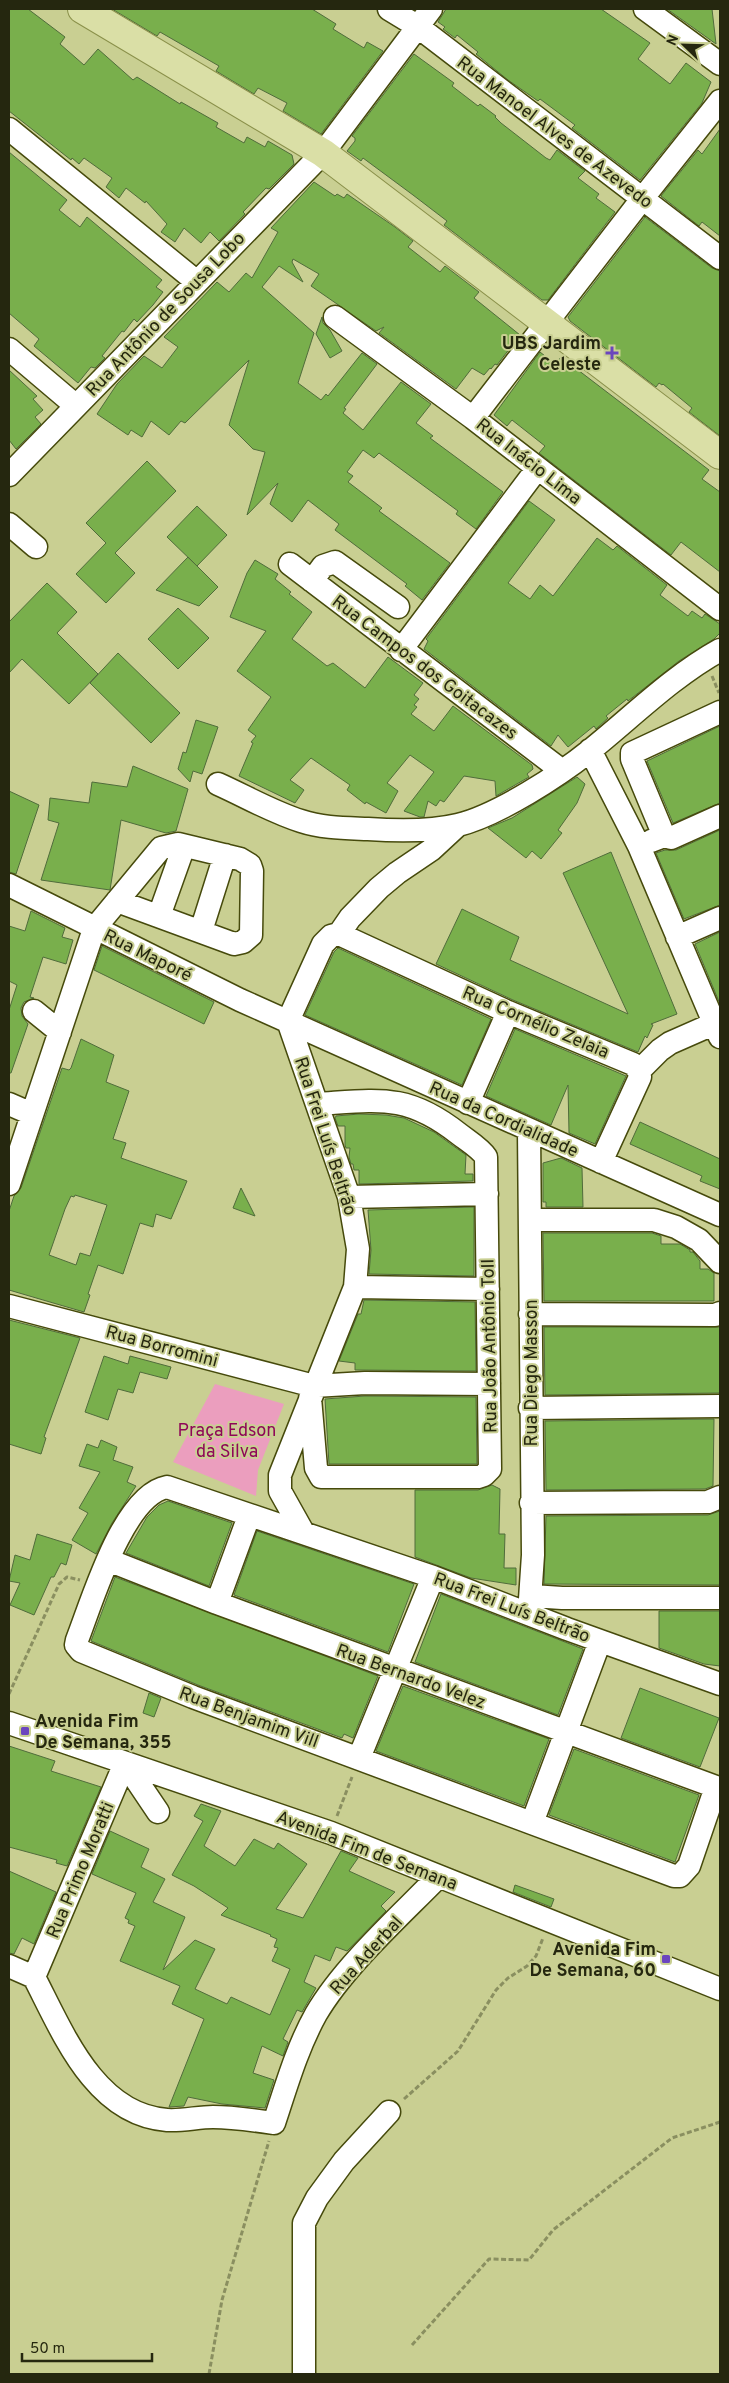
<svg xmlns="http://www.w3.org/2000/svg" width="729" height="2383" font-family="Overpass,sans-serif">
<rect width="100%" height="100%" fill="#c9cf92"/>
<path fill="#eb9ebe" d="M215,1384l69,20 -26,66 -2,26 -83,-34z"/>
<path fill="#79af4c" stroke="#506c3b" fill-rule="evenodd" d="M9,9h19l37,28 -5,7 24,21 14,-16 35,31 4,-3 43,27 1,-2 37,21 -2,4 28,16 3,-6 18,10 3,-6 24,14 2,9 -25,25 -3,-1 -23,24 2,2 -26,27 -9,-9 -9,11 -17,-15 -9,14 -14,-10 6,-8 -21,-23 -1,2 -19,-15 -7,10 -13,-11 6,-9 -28,-20 -5,6 -7,-6 -1,2 -62,-49z
M112,9h200l24,15 -3,5 31,19 3,-6 16,9 -62,83 -38,-23 4,-8 -29,-15 -4,6 -38,-23 3,-5 -26,-15 -33,-19 -3,4z
M446,9h155l49,34 -12,16 32,25 16,-21 25,19 -9,21 -62,77 -68,-52 3,-3 -35,-26 -2,2 -30,-21 -32,-26 2,-2 -21,-17 -2,3 -12,-9 2,-2 -7,-5z
M667,9h45l4,35z
M414,54l40,29 -2,3 26,20 2,-2 16,12 -1,1 6,6 45,35 4,2 7,-10 28,21 -7,7 21,16 -3,4 19,14 -67,88h-6l-98,-75 3,-4 -34,-26 -50,-37 -2,3 -14,-10 8,-10v-3l-3,-2z
M720,129v107l-18,-14 -3,4 -38,-30 37,-46 4,4z
M9,152l58,48 -8,10 21,17 7,-10 75,63 -6,7 7,5 -10,13 -16,17 -3,-3 -10,13 -2,-1 -20,25 3,2 -10,10 -4,-1 -13,16 -44,-37 5,-7 -30,-26z
M314,182l21,14 2,-2 7,4 3,-4 48,33 18,14 -5,6 32,25 5,-6 34,26 -5,6 46,37 -23,30 -2,-1 -4,5 -1,-1 -6,7 -12,-7 -16,21 -77,-56 5,-6 -8,4 -65,-45 8,-12 -26,-15 -1,3 11,20 -24,-16 -17,21 52,46 -16,50 23,17 5,-6 2,2 34,-43 15,11 -33,44 2,1 -3,4 20,17 38,-48 30,22 -15,19 17,13 -3,2 73,54 -27,37 -20,-15 2,-3 -79,-58 -5,5 -11,-8 -16,22 6,4 -5,6 34,26 -3,3 71,52 -28,37 -17,-14 2,-2 -72,-54 4,-6 -31,-24 -16,22 -22,-18 8,-21 -31,32 18,-63 -12,-3 -24,-24 20,-65 -64,63 -4,-2 -12,14 -18,-14 -9,16 -11,-7 -3,5 -31,-21 20,-30 27,-28 18,12 16,-21 -14,-10 53,-55 12,10 17,-19 6,5 26,-46 -7,-4z
M645,217l67,51 8,3v165l-31,-24 3,-4 -29,-24 -1,1 -3,-2 -3,4 -86,-66 -2,-4z
M322,317l1,6 7,7 12,21 -12,7 -14,-24z
M540,352l15,12 6,-7 148,113 -7,9 18,13v80l-39,-30 -10,13 -132,-102 6,-7 -33,-26 -5,6 -13,-11z
M9,370l28,26 -4,3 10,11 -8,7 6,7 -25,25 -7,-9z
M147,461l29,30 -61,62 20,20 -29,30 -30,-29 30,-31 -20,-20z
M529,501l26,19 -47,63 22,16 10,-14 13,11 44,-58 16,12 4,-4 50,39 -7,10 28,21 4,-5 10,7 3,-4 15,10v9l-6,6 -35,22 -51,40 -1,-2 -21,17 2,2 -12,11 -2,-3 -26,21 -10,-12 -7,11 -127,-97 4,-8 -2,-2z
M197,506l30,29 -30,31 -30,-29z
M188,557l30,30 -19,19 -43,-16z
M255,560l23,14 -3,5 16,13 -2,2 23,18 -20,27 35,27 6,-3 32,25 23,-31 35,26 -9,12 5,4 -5,6 3,2 -6,7 23,17 19,-25 79,59 1,4 -6,5 2,3 -33,19 -1,-15 -31,-5 -20,26 -4,-2 -4,6 -8,-5 -4,16h-4l-16,-6 30,-39 -24,-17 -23,28 11,8 -12,22 -20,-11 -1,2 -18,-14 3,-5 -39,-27 -21,22 14,10 -9,13 -56,-27 14,-33 -2,-1 5,-6 -8,-6 23,-33 -34,-26 29,-40 -36,-14 17,-44z
M47,583l30,29 -20,21 41,41 -29,30 -47,-45 -13,14v-51z
M178,608l31,30 -31,31 -30,-30z
M118,653l62,60 -29,30 -61,-60z
M196,720l22,7 -16,47 -9,-3 -3,11 -12,-13 5,-17 3,1z
M720,726v77l-47,20 -26,-62z
M133,766l55,23 -12,42 -10,2 -45,-13 -11,70 -69,-10 18,-57 -11,-3 2,-22 39,5 3,-21 35,5z
M577,777l8,7 -8,19 -19,27 4,3 -21,26 -9,-8 -6,7 -38,-30 24,-10z
M9,791l30,14 -23,69 -7,-2z
M720,830v75l-36,14 -28,-66 9,-3h11z
M611,852l66,162 -26,10 2,1 -6,13 -2,-2 -7,16 -125,-52 -77,-36 26,-55 57,28 -9,23 118,54 -65,-141z
M31,911l34,17 -3,9 11,3 -7,24 -23,-7 -13,40 4,1 -10,4 -3,6 1,8 6,8 -17,49h-2v-63l8,-25 -8,-4v-55l16,5z
M720,932v72l-25,-60z
M102,946l112,56 -10,22 -110,-54z
M338,948l153,71 -29,66 -157,-70 29,-63z
M515,1029l111,47 -31,68 -26,-11 -1,-48 -17,40 -65,-29z
M81,1039l33,16 -8,27 23,9 -16,48 13,4 -5,15 66,23 -16,38 -15,-5 -3,13 -13,-4 -17,51 -25,-9 -10,29 2,1 -6,17 -75,-22v-79l5,-15 7,-8 41,-120 7,2 2,-2zM75,1195l32,10 -17,51 -10,-3 -4,12 -27,-10 16,-46 6,-13 3,1z
M359,1114l27,1 18,3 30,14 32,23 -1,19h8v7l-114,3v-14h-5l-1,-6h-2l-2,-7 1,-9h-4l-1,-3v-19h-7l-3,-8 1,-2z
M640,1122l80,37v30l-20,-8 2,-5 -72,-32z
M561,1158l21,10 1,39h-37v-5h-3v-39z
M241,1188l14,28 -22,-8z
M474,1207v69l-105,-2 2,-24 -3,-40z
M543,1233h109l9,3v8h19l10,6v2h3l7,9v8h8l6,4v28h-170z
M364,1300l111,2 1,69 -121,-1v-7l-16,-2 19,-47h3z
M9,1320l71,18 -36,99 2,1 -5,16 -32,-10z
M544,1327h176v66l-175,2z
M104,1356l24,8 2,-8 41,11 -4,12 -27,-7 -7,21 -15,-4 -10,31 -23,-8z
M365,1396l111,1 1,67h-148l-4,-65z
M714,1419l-1,67 -8,3 -159,1 -1,-69z
M101,1440l16,7 -4,13 20,7 -6,15 9,4 -24,37 -16,31 -24,-14 16,-27 -9,-5 21,-36 -21,-6 8,-22 11,4z
M492,1485l8,4 -1,45h6l-1,34h12v17l-45,-7 -56,-21v-67h63z
M168,1501l64,22 -23,63 -83,-33 21,-36 12,-12z
M720,1511v74l-176,-1 2,-68 162,-1z
M257,1531l157,53 -26,68 -154,-57z
M37,1534l35,11 -6,20 -5,-2 -7,14h-3l-17,38 -24,-10 10,-22 -11,-2 6,-26 15,5z
M115,1577l263,99 -25,62 -9,-4 -2,4 -144,-53 -107,-44z
M441,1594l142,55 -25,66 -143,-53z
M659,1611h61v55l-16,-2 -45,-16z
M403,1686l146,53 -25,67 -148,-55z
M640,1688l79,30 -19,49 -79,-29z
M149,1693l12,5 -7,19 -11,-4z
M9,1746l46,15 -4,10 50,16 -34,79 -11,-3 1,-3 -48,-13z
M574,1749l125,46 -24,67 -126,-47z
M201,1804l20,7 -17,35 31,20 19,-27 20,10 4,-6 29,21 -31,45 27,9 38,-67 17,7 -9,13 46,21 -14,14 5,5 -39,40 -11,-4 -6,14 -15,-6 -11,27 12,6 -14,24 -5,-2 -14,29 5,3 -5,14 -21,-10 -9,27 21,7 -9,28 -43,-4 -34,-7 -4,9 -15,1 35,-88 -32,-15 8,-18 -60,-25 15,-35 -7,-3 1,-3 -4,-2 11,-25 -44,-19 18,-43 39,18 -8,18 24,12 -12,23 32,15 -22,53 32,-30 20,9 -20,40 32,15 4,-7 39,18 20,-46 -18,-8 6,-13 -4,-1 3,-8 -7,-3 1,-1 -50,-20 7,-7 -34,-22 -22,-11 31,-54 -9,-5z
M9,1871l47,21 -22,52 -12,-6 -8,16 -5,-1z
M515,1885l39,14 -3,8 -38,-15z"/>
<g fill="none" stroke-linecap="round" stroke-linejoin="round">
<defs>
<path id="minor" d="M389,9l28,17 303,232
M645,9l75,55
M9,129l188,153
M335,317l138,101 247,191
M9,349l66,56
M473,418l169,-219 78,-98
M9,475l314,-322 108,-144
M9,524l27,23
M290,564l271,206
M312,581l11,-15 12,-4 63,45
M401,650l136,-181
M590,750l49,96 81,191
M218,784c27,12 54,28 83,37 21,7 44,7 67,8 29,2 61,3 90,-4 40,-10 102,-50 134,-76 42,-34 81,-73 128,-99
M664,836l-32,-77v-6l88,-41
M651,841l13,-5 7,2 49,-22
M9,885l231,115 480,215
M159,916l25,-70
M201,931l24,-76
M339,934l11,-16 29,-30 18,-15 34,-23 27,-25
M677,937l43,-19
M34,1011l26,21
M288,1021l61,176 9,52 -3,38 -75,188v16l23,41
M288,1021l35,-77 8,-8 8,-2 169,78 125,52 6,7 1,6 -39,85
M639,1071l21,-21 10,-7 50,-22
M468,1103l40,-91
M9,1104l23,10
M529,1131l4,424 -4,59
M9,1184l85,-255 67,-81 17,-4 62,15 10,6 2,6 -1,64 -8,7 -9,2 -117,-43
M349,1197l138,-3
M531,1220h123l22,7 23,13 21,22
M355,1287l133,2
M9,1306l305,80 51,-3 124,1
M530,1314l185,1 5,-2
M310,1398l6,70 5,9h157l6,-2 6,-6 -4,-312c-6,-9 -18,-16 -27,-23 -52,-41 -80,-34 -142,-30
M530,1408l190,-2
M531,1503l177,-1 12,-5
M108,1560l109,43 499,184 -27,79 -9,10h-6l-481,-179 -112,-46 -5,-6 1,-5c15,-38 46,-145 90,-153l266,90 134,52 153,55
M532,1596l30,2h158
M217,1603l32,-87
M9,1723l322,110 389,156
M359,1758l74,-181
M125,1763l33,49
M532,1823l68,-182
M9,1966l25,11
M34,1977c29,56 61,138 133,143 16,1 31,-3 46,-3 20,0 40,3 61,6 12,-36 23,-75 42,-109 28,-48 83,-97 122,-137
M34,1977l91,-214
M304,2374v-151l13,-25 27,-37 45,-49"/>
<path id="major" d="M82,9l241,144 397,302"/>
</defs>
<use href="#minor" stroke="#464a0c" stroke-width="25"/>
<use href="#major" stroke="#8a904a" stroke-width="30"/>
<path stroke="#8a8f60" stroke-width="3" stroke-dasharray="5 2.5" stroke-linecap="butt" d="M712,676l7,17
M9,1694l50,-110 8,-7 13,3
M337,1816l15,-39
M404,2099l54,-48 38,-61 12,-12 19,-12 9,-10 7,-18
M412,2345l77,-86 40,1 24,-30 119,-92 48,-16
M209,2374l13,-74 47,-159"/>
<use href="#minor" stroke="#fff" stroke-width="22"/>
<use href="#major" stroke="#dadfa6" stroke-width="28"/>
</g>
<g fill="#6b45be" stroke="#c9cf92" stroke-width="2">
<path d="M609.5 345.5h5v5h5v5h-5v5h-5v-5h-5v-5h5z"/>
<rect x="20" y="1726" width="10" height="10" rx="2.5"/>
<rect x="661" y="1954" width="10" height="10" rx="2.5"/>
</g>
<g text-anchor="middle" stroke-width="4" stroke-linejoin="round" paint-order="stroke">
<g font-size="18" fill="#25270f" stroke="#c9cf92">
<text transform="translate(555 132) rotate(37)" y="6">Rua Manoel Alves de Azevedo</text>
<text transform="translate(165 314) rotate(-46)" y="6">Rua Antônio de Sousa Lobo</text>
<text transform="translate(529 461) rotate(38)" y="6">Rua Inácio Lima</text>
<text transform="translate(425 667) rotate(37)" y="6">Rua Campos dos Goitacazes</text>
<text transform="translate(148 955) rotate(26)" y="6">Rua Maporé</text>
<text transform="translate(536 1022) rotate(23)" y="6">Rua Cornélio Zelaia</text>
<text transform="translate(504 1119) rotate(24)" y="6">Rua da Cordialidade</text>
<text transform="translate(326 1136) rotate(72)" y="6">Rua Frei Luís Beltrão</text>
<text transform="translate(162 1346) rotate(15)" y="6">Rua Borromini</text>
<text transform="translate(489 1346) rotate(-91)" y="6">Rua João Antônio Toll</text>
<text transform="translate(531 1373) rotate(-90)" y="6">Rua Diego Masson</text>
<text transform="translate(512 1607) rotate(21)" y="6">Rua Frei Luís Beltrão</text>
<text transform="translate(411 1676) rotate(20)" y="6">Rua Bernardo Velez</text>
<text transform="translate(249 1717) rotate(20)" y="6">Rua Benjamim Vill</text>
<text transform="translate(367 1850) rotate(21)" y="6">Avenida Fim de Semana</text>
<text transform="translate(80 1870) rotate(-67)" y="6">Rua Primo Moratti</text>
<text transform="translate(366 1955) rotate(-48)" y="6">Rua Aderbal</text>
</g>
<g font-size="18" font-weight="bold" fill="#25270f" stroke="#c9cf92" text-anchor="end">
<text x="601" y="349">UBS Jardim<tspan x="601" dy="21">Celeste</tspan></text>
<text x="35" y="1727" text-anchor="start">Avenida Fim<tspan x="35" dy="21">De Semana, 355</tspan></text>
<text x="656" y="1955">Avenida Fim<tspan x="656" dy="21">De Semana, 60</tspan></text>
</g>
<g font-size="18" fill="#8f0658" stroke="#c9cf92">
<text x="227" y="1436">Praça Edson<tspan x="227" dy="21">da Silva</tspan></text>
</g>
</g>
<rect width="729" height="2383" fill="none" stroke="#25270f" stroke-width="20"/>
<g transform="translate(684 45) rotate(293)" stroke="#c9cf92" stroke-width="4" paint-order="stroke">
<path d="M0-4L9 19L0 12L-9 19Z" fill="#25270f"/>
<text y="-8" font-size="14" font-weight="bold" text-anchor="middle" fill="#25270f">N</text>
</g>
<path d="M22 2353v8h130v-8" fill="none" stroke="#25270f" stroke-width="2.5"/>
<text x="30" y="2353" font-size="15" fill="#25270f" stroke="#c9cf92" stroke-width="4" paint-order="stroke">50 m</text>
</svg>
